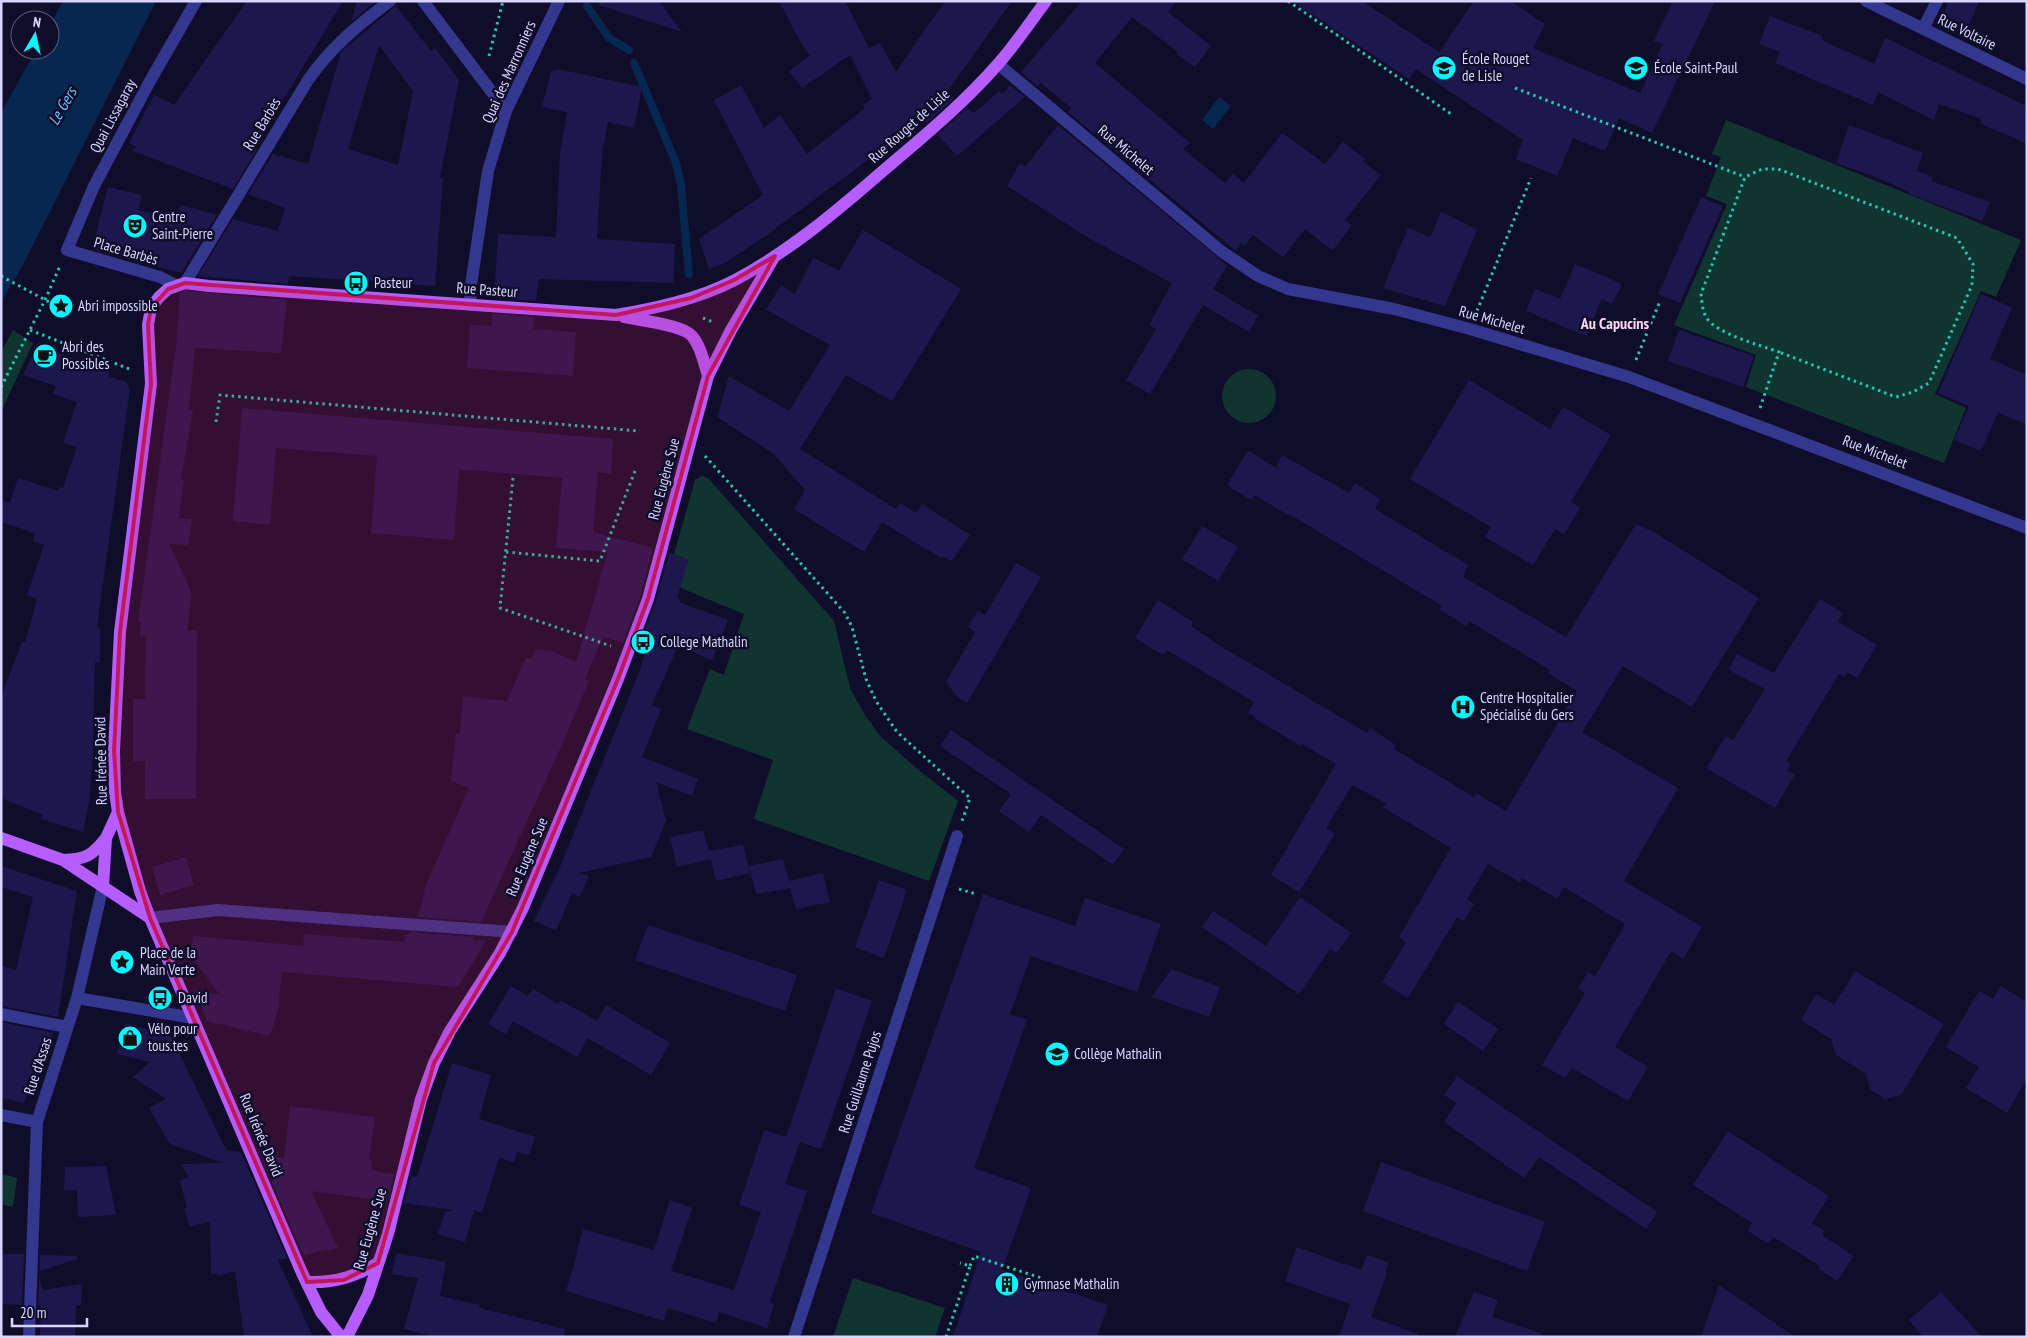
<svg xmlns="http://www.w3.org/2000/svg" width="2028" height="1338" font-family="'PT Sans Narrow',sans-serif">
<rect width="100%" height="100%" fill="#100d2a"/>
<path fill="#103531" d="M1726,120l295,120 -25,57 -15,-6 -46,103 31,14 -22,55 -198,-76 10,-32 -82,-30 53,-121 -21,-8 15,-39 -9,-3z
M13,330l20,13 -32,69v-60z
M1222 396a27 27 0 1 1 54 0a27 27 0 1 1-54 0Z
M702,476l6,2 126,143 16,67 15,27 15,21 35,31 43,34 -29,80 -175,-62 19,-59 -86,-31 23,-60 14,6 20,-61 -78,-32 29,-102z
M1,1174l16,4 -4,29 -12,-3z
M853,1278l92,30 -10,29h-102z"/>
<path fill="#062750" d="M63,1h93l-132,262 -23,39v-189l35,-63h14v-25z
M1219,97l12,9 -18,23 -11,-9z"/>
<g fill="none" stroke-linecap="round" stroke-linejoin="round">
<path stroke="#062750" stroke-width="8" d="M587,6l22,32 20,12
M634,63l42,100 5,22 8,89"/>
</g>
<path fill="#1e174d" fill-rule="evenodd" d="M247,1h96l-89,147 3,1 -24,40 -100,-38 3,-4 -7,-4 25,-48 20,10z
M357,1h19l-25,21z
M600,1h59l23,31 -83,-27z
M779,1h66l24,47 11,-5 16,29 49,-71h67l-66,92 8,5 -27,25 -7,-8 -51,44 -105,78 -38,25 -17,7 -10,-30 64,-44 -49,-95 27,-15 23,43 16,-13 27,39 57,-45 -1,-4 9,-6 -22,-44 -48,33 -13,-17 21,-15 -9,-13z
M1082,1h94l-8,11 43,34 -16,21 -19,-13 2,-2 -46,-35 -37,46 95,80 -7,6 42,34 8,-9 11,9 38,-50 43,31 18,-22 22,17 -2,3 18,13 -36,45 7,5 -19,25 -4,-2 -24,-19 -22,28 -30,-22 -9,11 -3,-4 -5,9 -168,-139 3,-4 -30,-25 -4,3 -16,-14z
M1292,1h70l77,51 35,-51h36l35,23 -12,24 107,45 23,-49 -9,-3 19,-40h42l-63,132 -33,-15 -14,33 -32,-13 -16,38 -41,-17 7,-19 -107,-71 -7,10z
M1949,1h30l-11,27 -25,-13z
M396,6l35,45 4,-3 24,32 -19,98 3,1 -8,107 -146,-10 -1,8 -90,-8 35,-57 45,12 7,-23 -37,-14 25,-40 35,10 33,-112zM379,45l34,46 -15,74 -50,-16z
M1770,16l53,20 -1,4 52,24 11,-26 142,68v38l-47,-21 2,-4 -43,-15 -5,16 -56,-28 -5,13 -98,-42 5,-11 -21,-8z
M558,69l84,18 -8,41 -26,-6 -6,31 -5,86 78,5 -2,39 -134,-4 -3,22 -42,-3 4,-64 58,3 4,-83 7,-42 -25,-5 9,-35z
M1010,85l15,12 -68,59 -19,-21 29,-27 7,5 25,-22 4,3z
M1058,125l169,140 -14,24 45,27 -9,16 -46,-27 -53,89 -24,-14 30,-51 -7,-4 23,-42 -83,-45 -82,-52 13,-23 5,4z
M1849,125l74,28 -6,18 16,6 -2,4 59,21 -8,19 -73,-27v-2l-28,-13 -45,-16z
M108,187l34,8 -4,15 36,9 7,-14 36,10 -36,58 -89,-24z
M1701,197l22,9 -43,97 -22,-9z
M1441,212l36,18 -32,76 -62,-18 25,-60 22,9z
M863,230l98,59 -69,112 -46,-26 -46,74 96,60 4,-6 16,10 6,-9 48,31 -18,26 -9,-5 -2,2 -59,-36 -18,30 -70,-43 11,-19 -31,-36 -57,-37 12,-41 60,35 41,-66 -64,-35 15,-25 14,9 18,-36 26,13z
M1575,264l47,20 -10,20 -10,-5 -16,37 -60,-25 9,-22 25,10z
M186,291l101,9 -6,53 -86,-5 -6,61 4,1 -12,69 3,1 -5,38 13,1 -4,26 -19,-1 21,45 1,10 -4,32 10,-1 -1,169h-51v-38h-12v-62h12l1,-63 -6,1 1,-14 -3,-1 38,-276 4,-53z
M1981,294l31,14 -22,51 37,16v50l-29,-13 -17,39 -27,-11 15,-34 -31,-13z
M492,314l43,3 -2,12 43,3 -3,44 -106,-8 3,-43 22,1z
M1679,330l75,26 -11,31 -75,-26z
M38,342l28,14 44,14 -2,6 18,6 4,7 -33,237 3,2v35l-5,-1 -2,93 -4,47 -6,30 -42,-13 2,-4 -42,-17v-101l21,-55 3,1 12,-44 -10,-4 17,-50 -11,-4 2,-8 -34,-11v-22l9,3 8,-25 40,13 1,-4 4,1 14,-41 -14,-4 14,-41 -24,-8 3,-8 -33,-11z
M1469,380l81,49 13,-22 48,28 -40,67 9,6 -16,26 -9,-5 -22,36 -48,-28 6,-10 -81,-48z
M242,408l371,31 -2,35 -13,-2 -5,60 60,16 -13,49 -17,46 -20,-6 -18,42 4,2 -29,68 -79,173 -64,-5 5,-13 3,-17 44,-99 -18,-7 5,-48h4l3,-37 44,5 19,-43 5,1 5,-10 16,2 24,11 32,-110 -52,-4 6,-70 -103,-9 -5,71 -83,-7 6,-77 -101,-8 -6,77 -37,-4z
M1248,450l28,18 6,-13 67,38 6,-10 25,16 -5,10 93,56 -5,12 103,60 70,-113 18,8 105,66 -67,109 -69,-41 -41,66 96,56 -54,93 78,46 -19,32 -12,-8 -56,96 33,20 -20,34 -56,-33 -7,10 -23,-13 43,-72 -7,-5 10,-16 7,5 30,-53 -61,-37 -7,12 -35,-21 -2,4 -32,-18 -21,35 7,5 -10,17 -7,-4 -49,81 -26,-16 24,-40 -7,-5 52,-89 -68,-41 3,-4 -34,-18 -26,43 9,6 -36,58 -28,-17 65,-111 -34,-20 -1,2 -47,-28v-2l-6,-3 6,-11 -87,-52 -4,5 -28,-17 23,-38 35,22 -2,4 23,16 153,91 3,-5 26,17 -2,4 80,48 2,-4 30,18 71,-120 -29,-18 2,-3 -81,-49 -3,5 -26,-16 2,-4 -153,-92 -1,1 -33,-20 -4,5 -24,-15z
M1202,526l36,21 -20,34 -36,-22z
M669,553l20,6 -12,39 3,1 -1,3 49,18 -16,40 -34,-14 -26,59 9,4 -19,48 56,22 -6,17 -36,-14 10,39 -15,36 -72,16 10,3 -9,21 -8,-4 -16,37 -22,-9 26,-54 80,-197 6,-20 -8,-2 18,-47z
M1016,563l25,14 -74,126 -10,-6 -11,-15 29,-50 -7,-5 10,-16 7,4z
M1820,599l23,14 -5,9 39,23 -20,33 -9,-6 -4,5 -5,-3 -53,87 5,3 -4,6 8,4 -20,34 -69,-40 20,-32 7,4 32,-51 -36,-19 8,-16 37,19z
M951,730l173,119 -11,16 -72,-50 -12,17 -30,-21 12,-17 -71,-48z
M703,830l6,21 34,-6 7,28 -34,8 -5,-22 -34,8 -7,-30z
M186,857l8,28 -34,10 -8,-28z
M783,859l6,22 34,-8 7,29 -34,7 -6,-21 -34,6 -7,-28z
M1,866l76,25 -19,126 -57,-11v-40l15,4 17,-73 -32,-10z
M879,880l28,10 -23,68 -29,-11z
M983,894l92,32 10,-28 76,26 -24,68 -106,-36 -21,58 17,6 -53,148 57,20 -29,82 106,35 -11,32h-144l28,-85 -110,-39z
M1300,897l51,36 -14,20 -7,-4 -31,45 -97,-67 11,-16 53,35z
M648,925l149,50 -12,36 -150,-51z
M410,932l64,5 -1,3 13,1 -28,46 -176,-15 -4,38 -8,26 -63,-15 -13,-32 26,6 -29,-39 2,-20 110,10 1,-12 101,8v-7h3z
M1171,969l49,18 -11,30 -57,-20z
M1855,971l89,53 -43,71 -16,4 -15,-10 -5,-16 -29,-18 -5,-16 -30,-19 15,-26 18,11z
M511,986l17,10 5,-7 25,15 2,-4 37,21 9,-16 64,38 -19,32 -63,-37 -11,19 -64,-36 -7,13 -18,-10z
M2000,986l27,16v76l-20,35 -41,-25 13,-21 -33,-20 33,-56 14,8z
M836,988l36,13 -51,148 -21,-7 -15,42 22,7 -37,111 4,2 -7,24 -48,-16 -3,11 -48,-15 -4,13 -98,-30 11,-37h-1l7,-25 71,21 16,-50 22,8 -21,63 63,19 27,-78 -22,-7 25,-75 22,7z
M1458,1002l40,27 -15,22 -39,-27z
M1,1022l52,11 -11,35 -3,-1 -15,36 -23,-5z
M125,1023l46,13 55,114 15,2 46,106 -9,2 35,77h-69l-9,-66 -17,5 -1,-3 -6,1 -1,-53 -20,6 -6,-18 3,-1 -7,-27 9,-4 -8,-13 43,-1 -54,-19 -21,-36 17,-9 -33,-22 17,-15 -33,-8z
M452,1063l39,12 -12,44 56,18 -6,18 -12,-3 -3,10 -15,-4 -17,55 -8,-3 -9,32 -27,-8 7,-22 8,-2 -49,-7 7,-27 6,1z
M1457,1076l200,136 -11,17 -107,-72 -15,21 -80,-56 12,-19 -12,-8z
M290,1106l85,11 -6,42 3,1 -1,10 23,4 -6,25 -9,-3 -1,4 -67,-9 27,57 -35,7 -43,-101 24,4z
M1728,1131l101,65 -17,27 12,8 -2,4 32,21 -17,25 -19,-13 2,-2 -47,-29 -5,7 -20,-13 4,-8 -59,-38z
M1381,1162l164,60 -18,49 -164,-60z
M106,1166l10,49 -38,2 -1,-27h-13l1,-23z
M1297,1247l64,23 6,-15 22,7 -3,10 1,1 -16,44 47,17v3h-79l11,-33 -65,-23z
M396,1253l50,9 -6,34 40,9 -1,3 86,21 -1,8h-130l-30,-8 14,-51 -26,-4z
M1,1254h23l-2,51 -21,-1z
M40,1255l37,1v3l-37,12z
M39,1277l4,13 39,-6 -1,21h-5l-1,32h-35l1,-32h-3z
M1719,1285l31,21 45,31h-94z
M1474,1292l24,8 -6,17 49,16v4h-86z
M1941,1292l41,45h-59l-14,-17z"/>
<g fill="none" stroke-linecap="round" stroke-linejoin="round">
<path stroke="#22c8b1" stroke-width="3" stroke-dasharray="2.5 4" stroke-linecap="butt" d="M1288,1l163,113
M489,56l14,-55
M1515,88l230,89
M1,276l59,32
M1477,311l54,-133
M703,318l12,5
M30,330l102,40
M1636,360l24,-59
M1,387l44,-87 15,-34
M1760,408l19,-56c-19,-7 -63,-18 -73,-35 -4,-7 -4,-16 -5,-23l44,-117 17,-8h16l179,69 16,26 -1,21 -43,98 -16,9 -17,5 -117,-45
M216,422l4,-27 419,36
M705,456l140,157 7,14 14,52 10,22 21,31 73,66 -8,23
M513,478l-13,130 111,38
M506,552l94,9 35,-90
M959,889l17,5
M970,1266l4,-10 67,22
M946,1337l24,-71 -10,-3"/>
<path stroke="#33378e" stroke-width="12" d="M423,1l83,110
M1866,1l161,78
M1923,29l14,-28
M998,64l223,187 37,25 30,13 106,20 76,20 159,48 398,151
M185,283l123,-203c24,-34 49,-54 82,-79
M176,285l-16,-8 -93,-27 27,-64 56,-105 46,-80
M470,305l1,-20 17,-114 18,-60 53,-110
M150,918l68,-8 294,22
M77,998l116,20
M1,1014l66,13
M1,1115l36,7
M29,1337l8,-215 40,-124 26,-112
M794,1337l163,-501"/>
<path stroke="#b65dff" stroke-width="12" d="M624,317c15,3 59,8 68,19 9,10 12,27 16,40
M1,838l62,22 87,58
M63,860c23,-1 29,-4 43,-22
M103,886l3,-48 12,-26
M307,1282c27,1 48,-5 71,-19
M341,1337l-20,-25 -19,-39 -152,-355 -10,-27 -22,-79 -3,-20 -1,-41 6,-119 31,-248 -3,-59 3,-17 8,-11 9,-8 17,-6 24,3 407,29c41,-7 82,-16 119,-35 55,-29 103,-70 149,-110 39,-33 80,-67 114,-106 17,-19 32,-42 48,-63
M347,1337l21,-42 20,-61 33,-135 13,-36 16,-32 50,-78 23,-45 95,-229 30,-80 60,-223 23,-46 42,-71"/>
</g>
<path fill="#c2185b" fill-opacity="0.2" stroke="#c2185b" stroke-width="4" stroke-linejoin="round" d="M775,256l-67,120 -60,223 -30,80 -106,253 -78,131 -56,200 -34,17 -37,2 -157,-364 -32,-106 -4,-61 6,-119 31,-248 -3,-59 3,-17 17,-19 17,-6 431,32 75,-17 43,-18z"/>
<defs>
<symbol id="school-disc" viewBox="-11 -11 22 22"><circle r="9.5" fill="#02f9ff" stroke="#100d2a"/><path d="M0-5L7-2L0 1L-7-2ZM-4 1L0 2.5L4 1V4Q0 6-4 4Z" fill="#111"/></symbol>
<symbol id="theatre-disc" viewBox="-11 -11 22 22"><circle r="9.5" fill="#02f9ff" stroke="#100d2a"/><path d="M-5-5.5Q0-4 5-5.5V0Q5 5 0 6Q-5 5-5 0ZM-3.3-2.5H-1v1.5H-3.3ZM1-2.5H3.3v1.5H1ZM-2.8 1Q0 5.5 2.8 1Z" fill="#111"/></symbol>
<symbol id="bus-disc" viewBox="-11 -11 22 22"><circle r="9.5" fill="#02f9ff" stroke="#100d2a"/><path d="M-5-6H5V4H4V6H2V4H-2V6H-4V4H-5ZM-3.5-4V0h7V-4ZM-3.5 1.2v1.5H-2V1.2ZM2 1.2v1.5H3.5V1.2Z" fill="#111"/></symbol>
<symbol id="sight-disc" viewBox="-11 -11 22 22"><circle r="9.5" fill="#02f9ff" stroke="#100d2a"/><path d="M0-6L1.8-2.2L6-1.7L2.9 1.2L3.7 5.4L0 3.3L-3.7 5.4L-2.9 1.2L-6-1.7L-1.8-2.2Z" fill="#111"/></symbol>
<symbol id="cafe-disc" viewBox="-11 -11 22 22"><circle r="9.5" fill="#02f9ff" stroke="#100d2a"/><path d="M-5.5-4.5H6V0H3Q3 3.5 0 3.5H-2.5Q-5.5 3.5-5.5 0ZM3-3.2v2h1.7v-2ZM-6 4.5H4V6H-6Z" fill="#111"/></symbol>
<symbol id="hospital-disc" viewBox="-11 -11 22 22"><circle r="9.5" fill="#02f9ff" stroke="#100d2a"/><path d="M-5-5h3v3.5h4V-5h3V5h-3V1.5h-4V5h-3Z" fill="#111"/></symbol>
<symbol id="shop-disc" viewBox="-11 -11 22 22"><circle r="9.5" fill="#02f9ff" stroke="#100d2a"/><path d="M-5-2.5h2.3a2.7 3.5 0 0 1 5.4 0H5L5.5 6h-11ZM-1.5-2.5h3a1.5 2.3 0 0 0-3 0Z" fill="#111"/></symbol>
<symbol id="building-disc" viewBox="-11 -11 22 22"><circle r="9.5" fill="#02f9ff" stroke="#100d2a"/><path d="M-4-6H4V6H1V3H-1V6H-4ZM-2.5-4.3h1.7v1.8h-1.7ZM.8-4.3h1.7v1.8H.8ZM-2.5-1h1.7V.8h-1.7ZM.8-1h1.7V.8H.8Z" fill="#111"/></symbol>
</defs>
<g fill-rule="evenodd">
<use href="#school-disc" x="1430" y="54" width="28" height="28"/>
<use href="#school-disc" x="1622" y="54" width="28" height="28"/>
<use href="#theatre-disc" x="121" y="212" width="28" height="28"/>
<use href="#bus-disc" x="342" y="269" width="28" height="28"/>
<use href="#sight-disc" x="47" y="292" width="28" height="28"/>
<use href="#cafe-disc" x="31" y="342" width="28" height="28"/>
<use href="#bus-disc" x="629" y="628" width="28" height="28"/>
<use href="#hospital-disc" x="1449" y="693" width="28" height="28"/>
<use href="#sight-disc" x="108" y="948" width="28" height="28"/>
<use href="#bus-disc" x="146" y="984" width="28" height="28"/>
<use href="#shop-disc" x="116" y="1024" width="28" height="28"/>
<use href="#school-disc" x="1043" y="1040" width="28" height="28"/>
<use href="#building-disc" x="993" y="1270" width="28" height="28"/>
</g>
<g text-anchor="middle" stroke-width="5" stroke-linejoin="round" paint-order="stroke">
<g font-size="15" fill="#d8d6ff" stroke="#100d2a">
<text transform="translate(1967 32) rotate(26)" y="5">Rue Voltaire</text>
<text transform="translate(509 72) rotate(-66)" y="5">Quai des Marronniers</text>
<text transform="translate(113 116) rotate(-62)" y="5">Quai Lissagaray</text>
<text transform="translate(262 124) rotate(-59)" y="5">Rue Barbès</text>
<text transform="translate(909 126) rotate(-42)" y="5">Rue Rouget de Lisle</text>
<text transform="translate(1126 150) rotate(40)" y="5">Rue Michelet</text>
<text transform="translate(126 251) rotate(16)" y="5">Place Barbès</text>
<text transform="translate(487 290) rotate(4)" y="5">Rue Pasteur</text>
<text transform="translate(1492 320) rotate(16)" y="5">Rue Michelet</text>
<text transform="translate(1875 452) rotate(21)" y="5">Rue Michelet</text>
<text transform="translate(664 479) rotate(-75)" y="5">Rue Eugène Sue</text>
<text transform="translate(101 761) rotate(-91)" y="5">Rue Irénée David</text>
<text transform="translate(527 857) rotate(-67)" y="5">Rue Eugène Sue</text>
<text transform="translate(38 1066) rotate(-72)" y="5">Rue d'Assas</text>
<text transform="translate(860 1082) rotate(-72)" y="5">Rue Guillaume Pujos</text>
<text transform="translate(261 1135) rotate(67)" y="5">Rue Irénée David</text>
<text transform="translate(370 1229) rotate(-74)" y="5">Rue Eugène Sue</text>
</g>
<g font-size="15" fill="#d8d6ff" stroke="#100d2a" text-anchor="start">
<text x="1462" y="64">École Rouget<tspan x="1462" dy="17">de Lisle</tspan></text>
<text x="1654" y="73">École Saint-Paul</text>
<text x="152" y="222">Centre<tspan x="152" dy="17">Saint-Pierre</tspan></text>
<text x="374" y="288">Pasteur</text>
<text x="78" y="311">Abri impossible</text>
<text x="62" y="352">Abri des<tspan x="62" dy="17">Possibles</tspan></text>
<text x="660" y="647">College Mathalin</text>
<text x="1480" y="703">Centre Hospitalier<tspan x="1480" dy="17">Spécialisé du Gers</tspan></text>
<text x="140" y="958">Place de la<tspan x="140" dy="17">Main Verte</tspan></text>
<text x="178" y="1003">David</text>
<text x="148" y="1034">Vélo pour<tspan x="148" dy="17">tous.tes</tspan></text>
<text x="1074" y="1059">Collège Mathalin</text>
<text x="1024" y="1289">Gymnase Mathalin</text>
</g>
<g font-size="16" font-style="italic" fill="#64c3ff" stroke="#100d2a">
<text transform="translate(62 106) rotate(-60)" y="6">Le Gers</text>
</g>
<g font-size="16" font-weight="bold" fill="#ffd8f4" stroke="#100d2a">
<text x="1615" y="329">Au Capucins</text>
</g>
</g>
<rect width="2028" height="1338" fill="none" stroke="#d8d6ff" stroke-width="5"/>
<g transform="translate(35 35) rotate(9)"><circle r="24" fill="#100d2a" stroke="#605d7f"/>
<path d="M0-4L9 19L0 12L-9 19Z" fill="#02f9ff"/>
<text y="-8" font-size="14" font-weight="bold" text-anchor="middle" fill="#d8d6ff">N</text>
</g>
<path d="M12 1318v8h75v-8" fill="none" stroke="#d8d6ff" stroke-width="2.5"/>
<text x="20" y="1318" font-size="15" fill="#d8d6ff" stroke="#100d2a" stroke-width="4" paint-order="stroke">20 m</text>
</svg>
